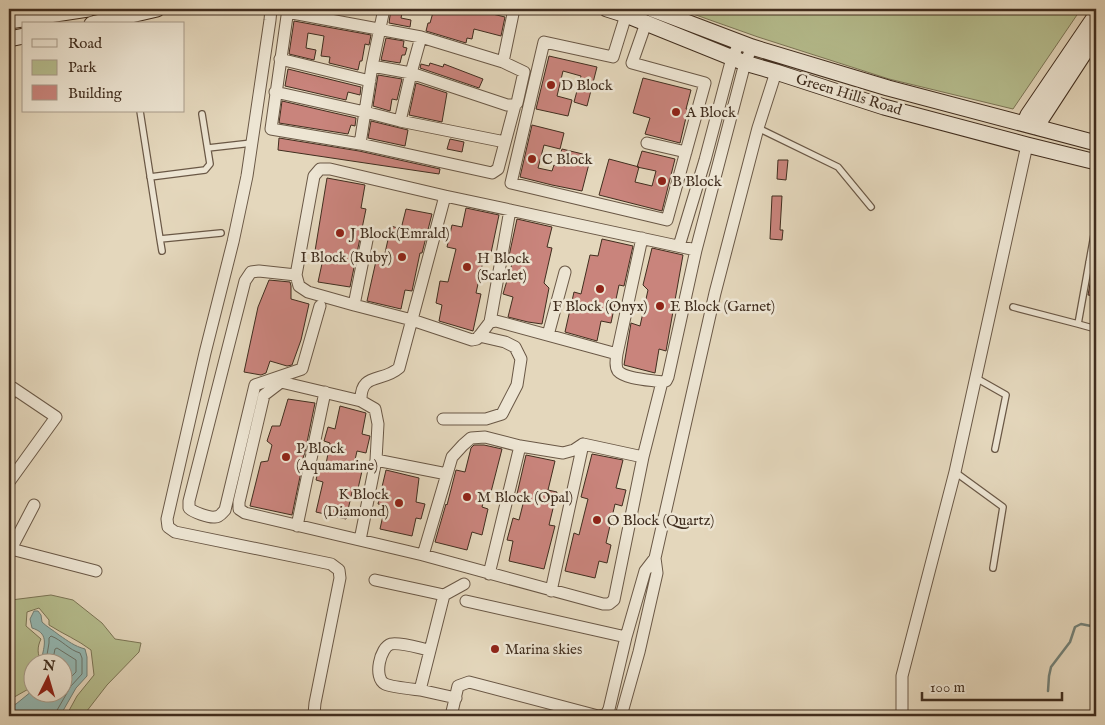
<svg xmlns="http://www.w3.org/2000/svg" width="1105" height="725" font-family="'IM FELL English',serif">
<rect width="100%" height="100%" fill="#e4d7bc"/>
<filter id="stains"><feTurbulence type="fractalNoise" baseFrequency=".004" numOctaves="4"/><feColorMatrix values="0 0 0 0 .2 0 0 0 0 .09 0 0 0 0 .02 0 0 0 .5 -.17"/></filter>
<radialGradient id="worn" r=".72"><stop offset=".6" stop-color="#630" stop-opacity="0"/><stop offset="1" stop-color="#630" stop-opacity=".3"/></radialGradient>
<path fill="#b6be8f" stroke="#7c7657" d="M679,9h402l-68,100 -124,-30 -131,-42z
M51,595l22,5 29,23 13,16 26,4 -2,9 -32,33 -24,31h-17l11,-20 17,-21 -3,-25c-13,-10 -28,-16 -42,-25v-5l-10,-12 -12,4 -1,14 15,13c-4,8 -4,16 1,23h-10v25l-23,13v-100h2z"/>
<path fill="#95b9b4" stroke="#738178" d="M34,611h4l3,4 1,7c5,5 11,8 17,13 9,6 15,11 26,14l2,8v19l-11,12 -16,28h-51v-9l7,-3 16,-13v1h30v-30h-16l-4,-5c3,-14 6,-24 -10,-29l-2,-9z"/>
<g fill="none" stroke-linecap="round" stroke-linejoin="round">
<path stroke="#6b746a" stroke-width="1" d="M50,662l-3,-7 2,-12v-5l2,-2c11,4 18,14 29,17l2,5v16l-11,12 -15,26v4
M56,662l-2,-8 1,-5 2,-1 19,12v12l-9,9 -5,8"/>
<path stroke="#738178" stroke-width="2.5" d="M1048,691l1,-15 2,-9 19,-25 5,-15 6,-3 15,3"/>
</g>
<path fill="#c9847c" stroke="#412e1f" d="M391,9h12l-2,9 10,2 -1,7 -21,-4z
M434,9h38l33,8 -4,19 -27,-7 -2,10 -5,-1 -1,5 -40,-12 2,-8h2z
M294,21l77,14 -2,10 -4,-1 -3,17h-2l-2,9 -29,-7 1,-6 -9,-1 3,-20 -16,-3 -2,15 10,2 -2,10 -25,-6z
M386,38l18,3 -1,6 4,1 -2,7h-3l-2,8 -19,-3z
M549,56l48,11 -10,39 -13,-4 7,-26 -18,-5 -6,25 15,4 -4,16 -32,-7z
M430,63l13,4 1,-3 39,15 -4,9 -59,-20 1,-4 8,2z
M288,69l73,18 -1,8 -12,-3 -2,8 -61,-14z
M378,75l24,4 -5,21 -5,-1 -2,12 -17,-5z
M643,78l48,12 -5,19h2l-8,34 -35,-9 5,-16 -17,-5z
M416,83l31,10 -5,29 -33,-7z
M282,101l74,17 -1,8 -4,-1 -3,9 -69,-11z
M371,121l37,9 -3,16 -37,-8z
M532,125l32,8 -4,16 -16,-4 -6,23 14,3 2,-6 3,1 5,-17 29,7 -9,35 -30,-6 -32,-8z
M279,138l80,13 81,18 -1,5 -161,-24z
M450,139l14,3 -2,10 -15,-3z
M642,151l33,8 -13,52 -63,-16 10,-36 30,8 -4,15 17,4 4,-15 -19,-4z
M778,160h10l-2,20 -9,-1z
M327,178l38,7 -4,23 5,1 -16,78 -32,-5 5,-23 -9,-2z
M772,196h10l-2,34h3l-1,10 -12,-1z
M466,208l33,7 -8,38 -6,-1 -9,41 5,1 -8,37 -34,-10 3,-16 -6,-2 4,-22 8,1 8,-33 -9,-2 5,-22 10,2z
M406,209l26,5 -10,39h-2l-8,38 -7,-1 -4,19 -34,-8 9,-40 7,1 8,-36 10,3z
M517,219l35,8 -5,20 5,1 -8,35 5,5 -7,36 -14,-2 -20,-5 5,-20 -10,-3 11,-37 -5,-1z
M602,239l31,7 -9,40 -5,-1 -8,38 -10,-2 -4,20 -32,-9 9,-40 7,2 9,-39 8,1z
M652,248l31,7 -17,96 -7,-2 -4,24 -31,-8 7,-42 9,3 8,-36 -5,-5z
M1093,268l3,1v27l-8,-1z
M269,280l21,2 1,4v13l18,5 -8,36 -9,25 -5,1 -17,-5 -4,12 -5,2 -17,-3 14,-65z
M288,399l27,4 -10,49 -6,19 2,1 -9,43 -42,-9 11,-44 7,-1 4,-16 -5,-4 5,-15h8z
M340,406l26,7 -4,21 8,2 -4,17 -9,-2 -4,18 9,2 -5,22 -5,-1 -6,27 -30,-7 7,-30 -7,-2 4,-17 6,1 4,-21 -6,-2 4,-14 7,2z
M474,445h10l18,4 -11,43 -5,-1 -4,16 6,2 -6,26 -10,-3 -5,18 -32,-8 11,-38 1,1 9,-35 9,2 6,-24z
M592,454l31,6 -7,28 10,2 -4,16 -7,-2 -9,39 5,2 -4,18 -8,-2 -4,17 -30,-7 9,-38 5,2 9,-36 -7,-2z
M526,455l29,6 -7,29 9,2 -8,33 6,1 -11,43 -35,-8 4,-20 -6,-1 6,-22 6,2 6,-24 -8,-2z
M386,470l33,8 -3,24 9,2 -4,15 -5,-1 -4,18 -32,-7 5,-23 -7,-2z"/>
<g fill="none" stroke-linecap="round" stroke-linejoin="round">
<defs>
<path id="lane" d="M140,111l20,128 61,-6
M758,128l80,39 33,40
M208,148l44,-5
M150,177l55,-7 5,-6 -8,-50
M160,239l2,12
M1089,262l7,2
M1013,307l65,17 18,-100
M1078,324l18,5
M976,378l30,17 -11,54
M955,472l48,35 -10,61"/>
<path id="street" d="M271,9l-1,11 -23,156 -14,66 -28,111 -38,166 1,8 7,5 156,32 8,6 1,8 -25,125 -1,11 2,2
M288,9l-17,120 89,15 132,29 6,-4 17,-64
M287,12l134,25 82,25 11,-53
M626,15l-13,42 -69,-15 -33,141 156,37 38,-137 -73,-20 14,-40
M280,59l90,22
M372,66l39,7 96,32h8l2,-2 7,-31 -21,-10
M275,92l90,20 35,9 11,-48 10,-36
M400,121l105,21
M647,143l39,9
M360,144l12,-78 12,-57
M679,246l26,-86 27,-102 8,-16
M696,250l49,-187 7,-16
M296,275l-37,-4 -8,1 -6,9 -56,220v7c4,4 20,10 26,9 5,0 7,-4 10,-7l30,-125 47,-16 18,-63
M354,305l-46,-13 -9,-6 -3,-11 18,-99 6,-7h10l115,27 251,54 -28,127 -2,4 -4,1c-11,-2 -37,-3 -44,-11 -3,-5 -2,-11 -1,-17l-121,-33 -6,1 -13,17 -5,1 -60,-20 -58,-15 14,-70
M490,322l20,-112
M548,335l17,-63
M617,354l25,-116
M9,397l4,-9 43,29 -47,65
M361,401l-80,-19 -17,13 -25,107v7l6,4 178,42 180,49h6l5,-4 29,-143 19,-75
M443,419h43l16,-5 15,-29 4,-26 -6,-12 -10,-5 -26,-6
M376,460l71,14
M297,526l28,-134
M360,540l16,-80 2,-36 -3,-15 -14,-8c-1,-29 21,-18 38,-33l46,-172
M9,548l2,1 23,-44
M11,549l85,22
M423,555l29,-98 11,-12 8,-7 14,-1 35,9 43,7 11,-3 9,-6 60,13
M489,574l31,-128
M375,580l69,15 20,-11
M551,591l32,-147
M444,595l-24,95 36,8
M466,601l160,36 19,-66 10,-13
M420,690c-8,-1 -29,-3 -35,-6 -12,-6 -5,-37 6,-40 9,-2 28,4 38,6
M451,716l7,-30 11,-4 129,34 8,-1 3,-6 17,-72
M621,716l18,-64 18,-79 -2,-15 60,-265 43,-165 18,-56
M902,716v-40l53,-204 72,-327"/>
<path id="secondary" d="M607,9l19,6 119,48 31,9 108,35 143,38 69,17
M652,9l100,38 136,41 208,55
M9,21l79,-12
M92,24l65,-15
M9,39l15,-3
M1024,124l4,-9 68,-100
M1036,127l60,-92"/>
</defs>
<use href="#lane" stroke="#6a5846" stroke-width="8"/>
<use href="#street" stroke="#6a5846" stroke-width="13"/>
<use href="#secondary" stroke="#412e1f" stroke-width="17"/>
<use href="#lane" stroke="#ede5d3" stroke-width="5.5"/>
<use href="#street" stroke="#ede5d3" stroke-width="11"/>
<use href="#secondary" stroke="#ede5d3" stroke-width="15"/>
</g>
<g fill="#8f2418" stroke="#ede5d3" stroke-width="2">
<circle cx="551" cy="85" r="5"/>
<circle cx="676" cy="112" r="5"/>
<circle cx="532" cy="159" r="5"/>
<circle cx="662" cy="181" r="5"/>
<circle cx="340" cy="233" r="5"/>
<circle cx="402" cy="257" r="5"/>
<circle cx="467" cy="267" r="5"/>
<circle cx="600" cy="289" r="5"/>
<circle cx="660" cy="306" r="5"/>
<circle cx="286" cy="457" r="5"/>
<circle cx="467" cy="497" r="5"/>
<circle cx="399" cy="503" r="5"/>
<circle cx="597" cy="520" r="5"/>
<circle cx="495" cy="649" r="5"/>
</g>
<g text-anchor="middle" stroke-width="5" stroke-linejoin="round" paint-order="stroke">
<g font-size="15" fill="#412e1f" stroke="#ede5d3" text-anchor="start">
<text x="561" y="90">D Block</text>
<text x="686" y="117">A Block</text>
<text x="542" y="164">C Block</text>
<text x="672" y="186">B Block</text>
<text x="350" y="238">J Block(Emrald)</text>
<text x="392" y="262" text-anchor="end">I Block (Ruby)</text>
<text x="477" y="263">H Block<tspan x="477" dy="17">(Scarlet)</tspan></text>
<text x="600" y="311" text-anchor="middle">F Block (Onyx)</text>
<text x="670" y="311">E Block (Garnet)</text>
<text x="296" y="453">P Block<tspan x="296" dy="17">(Aquamarine)</tspan></text>
<text x="389" y="499" text-anchor="end">K Block<tspan x="389" dy="17">(Diamond)</tspan></text>
<text x="477" y="502">M Block (Opal)</text>
<text x="607" y="525">O Block (Quartz)</text>
<text x="505" y="654">Marina skies</text>
</g>
<g font-size="15" fill="#412e1f" stroke="#ede5d3">
<text transform="translate(849 94) rotate(17)" y="5">Green Hills Road</text>
</g>
</g>
<rect width="1105" height="725" fill="none" stroke="#e4d7bc" stroke-width="30"/>
<rect x="10" y="10" width="1085" height="705" fill="none" stroke="#412e1f" stroke-width="2.5"/>
<rect x="15" y="15" width="1075" height="695" fill="none" stroke="#412e1f"/>
<rect x="22" y="22" width="162" height="90" fill="#ede5d3" stroke="#a89c8b"/>
<rect x="32" y="39" width="25" height="8" fill="#ede5d3" stroke="#a89c8b"/>
<text x="68" y="48" font-size="15" fill="#412e1f">Road</text>
<rect x="32" y="60" width="25" height="15" fill="#b6be8f" stroke="#a89c8b"/>
<text x="68" y="72" font-size="15" fill="#412e1f">Park</text>
<rect x="32" y="85" width="25" height="15" fill="#c9847c" stroke="#a89c8b"/>
<text x="68" y="98" font-size="15" fill="#412e1f">Building</text>
<g transform="translate(48 678) rotate(5)"><circle r="24" fill="#ede5d3" stroke="#a89c8b"/>
<path d="M0-4L9 19L0 12L-9 19Z" fill="#8f2418"/>
<text y="-8" font-size="14" font-weight="bold" text-anchor="middle" fill="#412e1f">N</text>
</g>
<path d="M922 692v8h140v-8" fill="none" stroke="#412e1f" stroke-width="2.5"/>
<text x="930" y="692" font-size="15" fill="#412e1f" stroke="#ede5d3" stroke-width="4" paint-order="stroke">100 m</text>
<rect width="100%" height="100%" filter="url(#stains)"/>
<rect width="100%" height="100%" fill="url(#worn)"/>
</svg>
